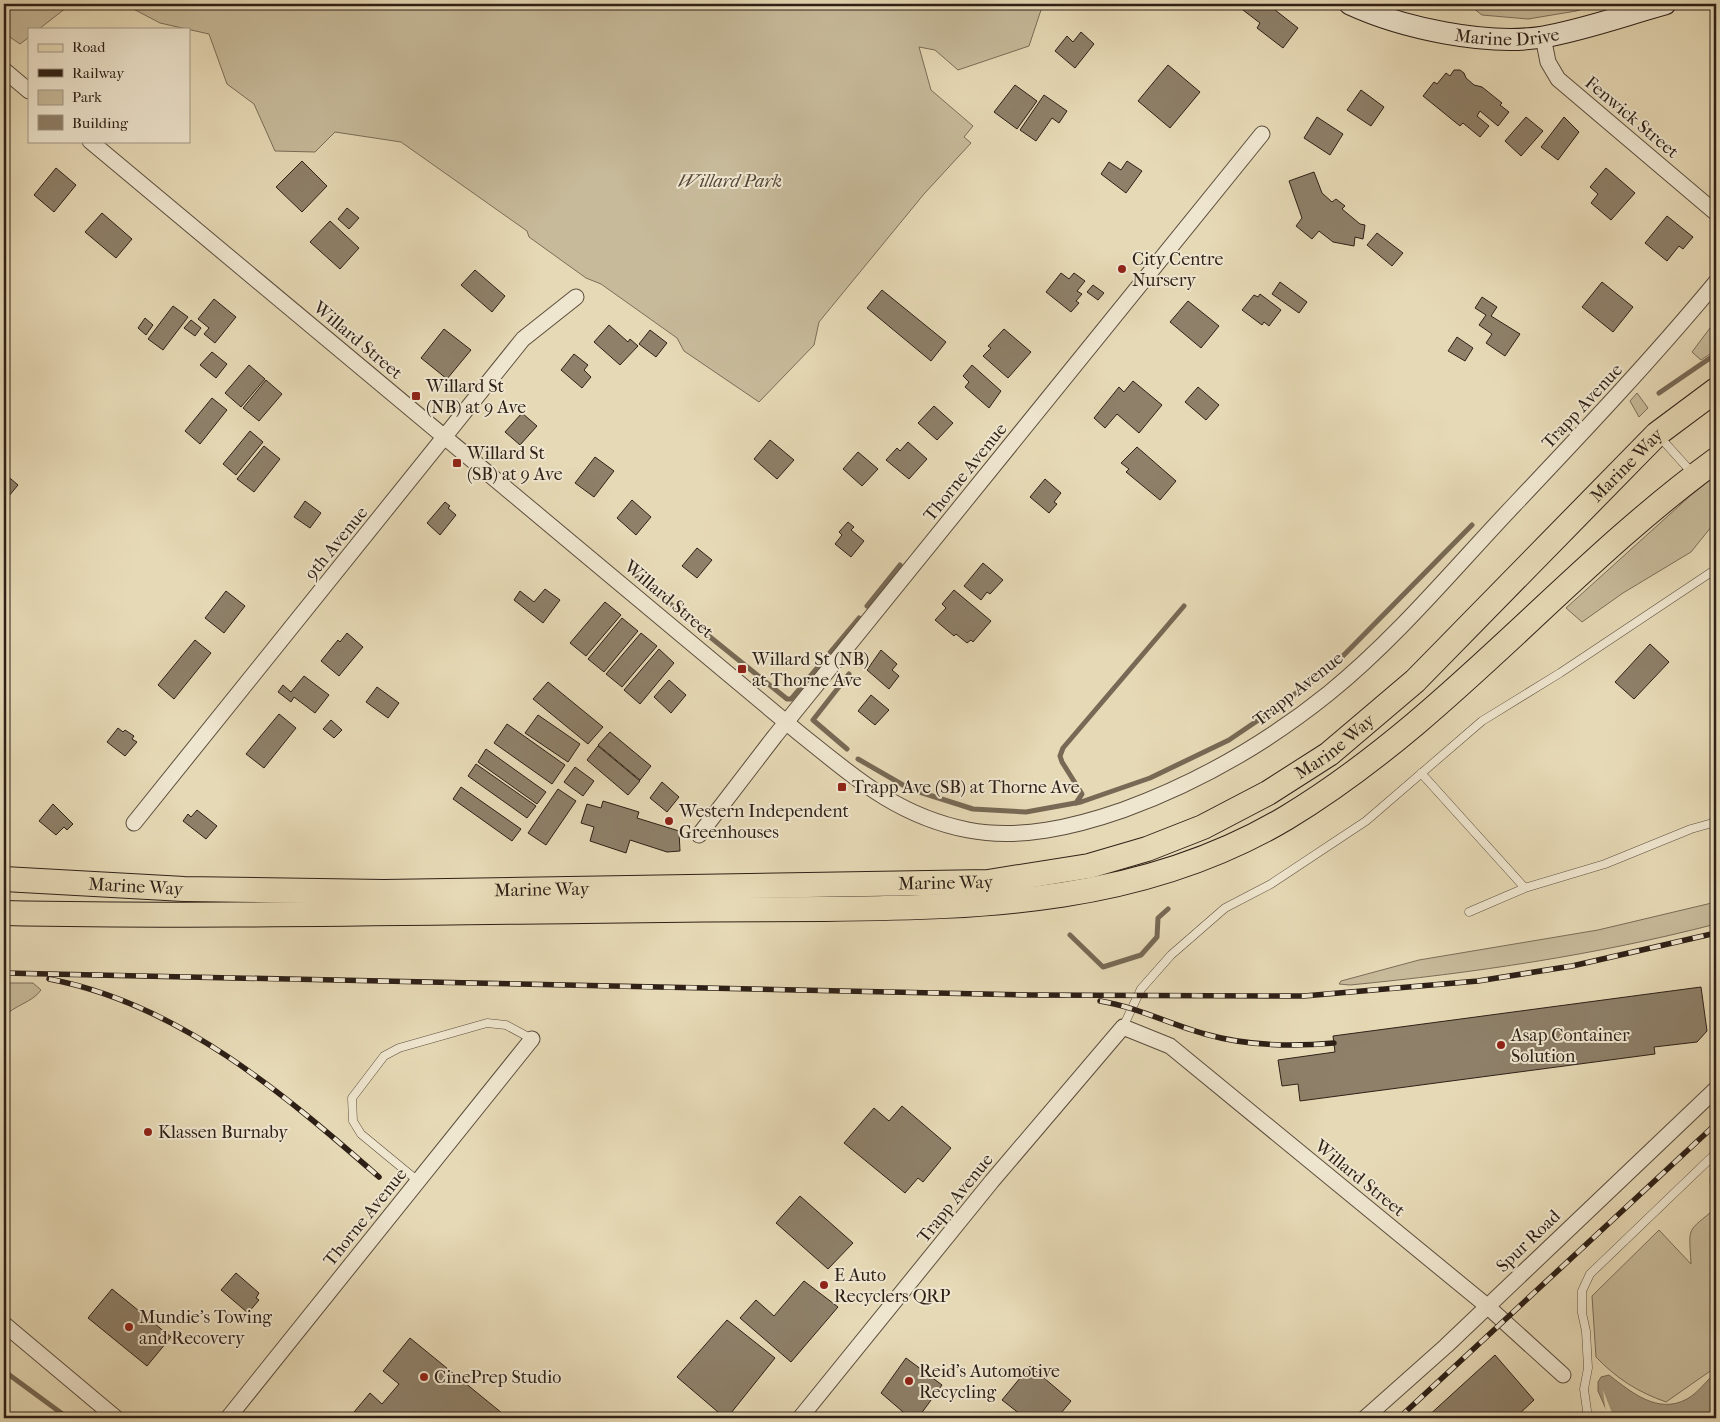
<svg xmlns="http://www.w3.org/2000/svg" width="1720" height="1422" font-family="'IM FELL French Canon',serif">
<rect width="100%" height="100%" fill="#e6d9b5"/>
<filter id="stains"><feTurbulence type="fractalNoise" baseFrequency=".004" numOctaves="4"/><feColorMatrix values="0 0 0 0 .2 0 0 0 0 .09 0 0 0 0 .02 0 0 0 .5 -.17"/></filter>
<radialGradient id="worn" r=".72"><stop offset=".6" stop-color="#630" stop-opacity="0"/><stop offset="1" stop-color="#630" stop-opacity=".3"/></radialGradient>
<path fill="#c7ba9a" stroke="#7a6d58" d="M14,4h57l-32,25h-10v8l-9,7 -16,-11v-26l9,-1z
M124,4h919l-14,42 -71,24 -23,-20 -16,-3 12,43 42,36 -9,11 7,6 -47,51 -105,128 -5,23 -55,57 -75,-51 -7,-13 -76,-54 -15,-6 -57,-41 -2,-6 -126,-89 -66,-10 -20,20 -40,-1 -21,-47 -27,-20 -18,-50 -49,-11z
M1468,4h134l-26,7 -48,8 -46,-4z
M1716,320v30l-15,10 -9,-8z
M1637,393l11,15 -9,9 -9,-16z
M1716,475v46l-25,31 -68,41 -41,29 -16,-14 124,-112z
M1716,902v22c-120,31 -242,49 -366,61l-11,-1 2,-3 78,-21 179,-30z
M4,983h29l8,7c-9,13 -27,15 -37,27z
M1716,1171v22l-5,2 -1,-18z
M1716,1208v159l-50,35c-28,-10 -49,-23 -70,-45l-4,-61 67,-66 32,34c-2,-39 -5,-31 25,-56z"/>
<path fill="#a79a7f" stroke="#776955" d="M1716,1372v46h-106l-12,-27v-9l3,-5 8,-2c22,17 49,40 78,24 11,-6 20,-19 29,-27z"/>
<path fill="#e6d9b5" d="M1603,1390l11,28h-6l-2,-4z"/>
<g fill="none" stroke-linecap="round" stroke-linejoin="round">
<path stroke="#776955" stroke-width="5" d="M1659,393l57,-39
M637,577l47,38
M867,606l33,-41
M694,624l93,75h4l68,-81
M847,749l-34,-29 36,-46
M858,759l52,30 63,20 53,3 55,-10 69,-24 79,-38 44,-30 61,-45 138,-140
M1076,803l6,-9 -20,-32 -2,-6 3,-8 121,-142
M1070,935l33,32 38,-12 16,-18 1,-19 10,-9
M4,1371l64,47"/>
</g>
<path fill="#8e8069" stroke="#2e2017" d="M1241,4l29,2 28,22 -15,20 -26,-20 3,-5 -21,-16z
M1081,32l13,12 -19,24 -20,-17 12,-15 6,6z
M1168,65l32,27 -30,36 -32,-27z
M1454,70h6l4,3 2,5 8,7 8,2 20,16 -2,2 9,7 -11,14 -18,-15 -3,5 12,10 -9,11 -17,-14 -3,3 -37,-30 11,-14 3,2 9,-11 4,3z
M1015,85l22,16 -20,28 -23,-17z
M1361,90l23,17 -13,19 -24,-16z
M1044,95l23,16 -8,12 -7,-5 -16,23 -16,-11z
M1317,117l26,17 -13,21 -26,-17z
M1526,117l17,14 -22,25 -16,-15z
M1564,117l15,15 -21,28 -17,-13z
M302,161l25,25 -25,26 -26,-25z
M1127,161l15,10 -16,22 -25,-19 8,-12 12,8z
M56,168l20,17 -22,27 -20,-17z
M1606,168l29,25 -24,27 -20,-17 7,-9 -8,-7z
M1314,172l8,21 10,9 4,-3 9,7 -3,3 18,15 5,1 -2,14 -8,-2 -1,9 -21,-4 -14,-11 -7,8 -16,-13 6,-8 -13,-37z
M347,208l12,10 -10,11 -11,-10z
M102,213l30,26 -16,19 -31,-26z
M1667,216l26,21 -10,12 -4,-3 -12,15 -22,-18z
M330,221l29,27 -19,21 -30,-27z
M1377,233l26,20 -11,13 -25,-21z
M475,270l30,26 -13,16 -31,-27z
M1061,273l8,6 5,-6 11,8 -8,10 5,3 -6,7 3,2 -8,9 -25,-20z
M1280,282l27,20 -8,11 -27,-19z
M1602,282l31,25 -20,25 -31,-25z
M1093,285l11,8 -6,7 -11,-8z
M882,290l64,52 -15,19 -64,-53z
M1260,294l21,16 -12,16 -5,-4 -2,3 -20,-15 12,-15 4,2z
M1482,297l15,10 -6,9 29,18 -15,22 -19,-13 6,-9 -13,-9 7,-10 -11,-7z
M214,299l22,18 -21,26 -11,-9 5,-6 -11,-9z
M1188,301l31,25 -18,22 -31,-26z
M173,306l15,11 -25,33 -15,-11z
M145,318l8,7 -7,10 -8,-7z
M191,320l10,8 -6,8 -11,-8z
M609,325l19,17 2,-3 8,7 -18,19 -26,-23z
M444,329l27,21 -24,29 -26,-21z
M1004,329l27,23 -23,26 -25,-22 8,-8 -3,-2z
M650,330l17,13 -11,14 -17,-13z
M1457,337l16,11 -8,13 -17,-10z
M212,352l15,12 -11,14 -16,-13z
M574,354l14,11 -4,5 7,7 -9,11 -21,-18z
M249,365l16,14 -24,28 -16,-14z
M972,365l29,26 -12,17 -24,-21 4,-5 -6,-6z
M266,380l16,14 -23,27 -16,-13z
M1133,381l29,24 -23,28 -22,-19 -12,14 -11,-10 25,-31 5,5z
M1198,387l21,18 -13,15 -21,-18z
M212,398l15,12 -27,34 -15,-13z
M934,406l19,17 -16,17 -19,-17z
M522,413l15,13 -17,19 -15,-13z
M250,431l13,11 -27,33 -13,-11z
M770,440l24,20 -17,19 -23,-20z
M908,442l19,17 -18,20 -23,-19 11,-12 3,3z
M264,446l16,13 -26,33 -17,-13z
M1137,447l39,34 -16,19 -34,-28 3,-3 -8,-6z
M858,452l20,17 -16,17 -19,-17z
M595,457l19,14 -20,26 -19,-14z
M4,473l14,12 -14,17z
M1045,479l16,14 -7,9 3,2 -8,9 -19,-16z
M632,500l19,17 -15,18 -19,-17z
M305,501l16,12 -11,15 -16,-11z
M445,502l5,4 -2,2 8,7 -16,20 -13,-12z
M848,522l6,5 -3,3 13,11 -13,16 -16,-13 7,-9 -3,-3z
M697,548l15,12 -15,18 -15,-12z
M983,563l20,17 -13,14 -3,-2 -6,8 -17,-14z
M545,589l15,11 -17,23 -29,-23 6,-9 14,11z
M954,590l37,31 -18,21 -2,-2 -4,3 -11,-9 -2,2 -19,-16 11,-12 -4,-4z
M226,591l19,15 -21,27 -19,-15z
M605,602l16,13 -35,41 -16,-13z
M622,618l16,13 -34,41 -16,-13z
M347,633l16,14 -24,29 -18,-15 17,-21 2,2z
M641,633l16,13 -35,41 -16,-13z
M195,640l16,13 -37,46 -16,-14z
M1650,644l19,18 -35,37 -19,-17z
M659,649l15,14 -34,41 -16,-14z
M881,650l16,14 -5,6 7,6 -10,13 -22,-19z
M304,676l25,19 -14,18 -21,-16 -3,5 -13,-10 5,-7 8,7z
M669,680l17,15 -15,18 -17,-16z
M548,682l55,45 -15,17 -55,-45z
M377,687l22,16 -11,15 -22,-16z
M871,695l18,15 -14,15 -17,-14z
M279,714l17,14 -32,40 -18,-14z
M538,715l42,29 -12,18 -43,-29z
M331,720l11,10 -8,8 -11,-9z
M507,724l58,41 -13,19 -58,-41z
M118,728l5,4 2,-2 9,6 -2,3 5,3 -12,14 -18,-14z
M610,732l41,34 -11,14 -42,-35z
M598,746l42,35 -12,14 -41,-35z
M486,749l60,43 -9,12 -59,-42z
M476,764l60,42 -9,12 -59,-42z
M575,767l19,14 -11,15 -19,-14z
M662,782l17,15 -12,15 -17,-14z
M461,787l60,42 -9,12 -59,-42z
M558,789l18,12 -30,44 -18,-12z
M603,801l36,11 -2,6 42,13 1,20 -13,1 -37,-12 -4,13 -36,-12 4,-14 -13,-4 6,-19 14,4z
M53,804l20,20 -6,6 -3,-3 -8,8 -17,-14z
M197,810l20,16 -11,13 -23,-18 5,-7 3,3z
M1701,987l6,44 -10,11 -43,5 1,7 -355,47 -2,-17 -16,2 -4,-26 57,-8 -2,-16z
M902,1106l49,42 -28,34 -5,-4 -13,15 -61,-50 30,-35 15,13z
M800,1196l53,47 -25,26 -52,-46z
M236,1273l23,20 -3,5 3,2 -11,13 -27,-23z
M804,1281l34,26 -47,55 -51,-44 16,-18 18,16z
M112,1289l59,48 -24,29 -59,-48z
M727,1320l48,38 -48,60h-2l-48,-41z
M410,1338l98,80h-159l21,-25 12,11 17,-20 -16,-13z
M1495,1355l39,45 -19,18h-89z
M906,1358l36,27 -24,33h-8l-29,-25z
M1030,1366l41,35 -14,17h-32l-23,-18z
M654,1413l6,5h-10z"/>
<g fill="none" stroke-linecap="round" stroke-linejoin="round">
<defs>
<path id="lane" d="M1658,435l36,40
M1421,773l104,115
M1469,912l56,-24 80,-24 86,-35 25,-7
M1123,1027l18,-38 30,-34 54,-47 46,-24 95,-63 116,-100 78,-48 156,-104
M418,1181l-57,-47 -8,-13 -1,-23 32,-42 15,-8 88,-25 19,2 26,14
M1588,1418l-4,-29 4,-21 -2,-37 -4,-18v-22l8,-17 126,-121"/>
<path id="street" d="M1543,37l5,25 10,17 158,134
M4,70l25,21
M90,141l709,592c55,44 98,83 169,97 52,10 106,-3 155,-20 74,-27 144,-67 206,-117 69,-56 127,-127 188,-191 68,-72 136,-144 199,-220
M134,823l389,-484 53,-42
M699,835l76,-99 487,-602
M4,1324l112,94
M228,1418l304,-379
M800,1418l192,-237 131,-154 47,19 317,260 76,69
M1365,1418l81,-72 270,-257"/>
<g id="secondary">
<path id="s1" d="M1350,4c52,24 136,42 193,33 41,-7 82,-22 122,-33"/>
</g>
<g id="primary">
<path id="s2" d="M4,879l180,10 200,3 604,-10 101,-16 58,-17 56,-22 65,-34 61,-39 86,-73 242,-247 59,-44"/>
<path d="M4,913c193,4 386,0 579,-2 81,-1 161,-2 242,-2 162,-2 318,-6 461,-91 161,-97 280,-249 430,-358"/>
</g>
</defs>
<use href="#lane" stroke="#5c4e3e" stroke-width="9"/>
<use href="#street" stroke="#5c4e3e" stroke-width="17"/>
<use href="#secondary" stroke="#2e2017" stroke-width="23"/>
<use href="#primary" stroke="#2e2017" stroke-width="26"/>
<use href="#lane" stroke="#efe6cf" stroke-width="8"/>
<use href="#street" stroke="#efe6cf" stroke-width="15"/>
<use href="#secondary" stroke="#efe6cf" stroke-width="21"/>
<use href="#primary" stroke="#e6d9b5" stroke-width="24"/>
<defs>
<path id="rail" d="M4,973l1026,22 274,1 174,-15 94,-15 144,-33
M49,979c128,24 234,114 330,198
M1100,1001c37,6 69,23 105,33 42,12 85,13 129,9
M1399,1418l317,-294"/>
</defs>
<use href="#rail" stroke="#2e2017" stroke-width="5.5"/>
<use href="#rail" stroke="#efe6cf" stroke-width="4" stroke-dasharray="11" stroke-linecap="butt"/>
</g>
<g fill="#8f2418" stroke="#efe6cf" stroke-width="2">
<circle cx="1122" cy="269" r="5"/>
<rect x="411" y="391" width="10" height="10" rx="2.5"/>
<rect x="452" y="458" width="10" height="10" rx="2.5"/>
<rect x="737" y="664" width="10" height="10" rx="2.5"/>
<rect x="837" y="782" width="10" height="10" rx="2.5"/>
<circle cx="669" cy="821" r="5"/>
<circle cx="1501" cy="1045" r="5"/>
<circle cx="148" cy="1132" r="5"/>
<circle cx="824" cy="1285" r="5"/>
<circle cx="129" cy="1327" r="5"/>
<circle cx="424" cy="1377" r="5"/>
<circle cx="909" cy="1381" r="5"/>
</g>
<g text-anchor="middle" stroke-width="4" stroke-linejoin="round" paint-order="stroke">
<g font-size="18" fill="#2e2017" stroke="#efe6cf">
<text dy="6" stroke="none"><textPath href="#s1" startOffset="162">Marine Drive</textPath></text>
<text transform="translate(1632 117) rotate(40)" y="6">Fenwick Street</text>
<text transform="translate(358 340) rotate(40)" y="6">Willard Street</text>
<text transform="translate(1582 406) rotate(-47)" y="6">Trapp Avenue</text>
<text dy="6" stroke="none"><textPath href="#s2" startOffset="1768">Marine Way</textPath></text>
<text transform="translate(965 472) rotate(-51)" y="6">Thorne Avenue</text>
<text transform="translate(336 543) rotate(-51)" y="6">9th Avenue</text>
<text transform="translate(669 599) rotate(40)" y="6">Willard Street</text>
<text transform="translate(1298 689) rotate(-38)" y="6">Trapp Avenue</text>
<text dy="6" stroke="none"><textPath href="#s2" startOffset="1362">Marine Way</textPath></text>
<text dy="6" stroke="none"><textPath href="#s2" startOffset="942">Marine Way</textPath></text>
<text dy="6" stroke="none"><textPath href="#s2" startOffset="132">Marine Way</textPath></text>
<text dy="6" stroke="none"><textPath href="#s2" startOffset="538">Marine Way</textPath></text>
<text transform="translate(1360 1178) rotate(39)" y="6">Willard Street</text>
<text transform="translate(955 1198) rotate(-51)" y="6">Trapp Avenue</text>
<text transform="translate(365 1217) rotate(-51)" y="6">Thorne Avenue</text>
<text transform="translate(1528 1241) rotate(-44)" y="6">Spur Road</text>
</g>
<g font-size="18" font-style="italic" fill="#544638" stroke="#efe6cf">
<text x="730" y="187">Willard Park</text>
</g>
<g font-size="18" fill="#2e2017" stroke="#efe6cf" text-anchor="start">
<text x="1132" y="265">City Centre<tspan x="1132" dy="21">Nursery</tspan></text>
<text x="426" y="392">Willard St<tspan x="426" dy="21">(NB) at 9 Ave</tspan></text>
<text x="467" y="459">Willard St<tspan x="467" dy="21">(SB) at 9 Ave</tspan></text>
<text x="752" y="665">Willard St (NB)<tspan x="752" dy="21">at Thorne Ave</tspan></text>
<text x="852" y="793">Trapp Ave (SB) at Thorne Ave</text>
<text x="679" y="817">Western Independent<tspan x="679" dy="21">Greenhouses</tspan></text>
<text x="1511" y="1041">Asap Container<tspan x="1511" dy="21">Solution</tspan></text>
<text x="158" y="1138">Klassen Burnaby</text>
<text x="834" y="1281">E Auto<tspan x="834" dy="21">Recyclers QRP</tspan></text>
<text x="139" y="1323">Mundie's Towing<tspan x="139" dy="21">and Recovery</tspan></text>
<text x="919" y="1377">Reid's Automotive<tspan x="919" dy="21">Recycling</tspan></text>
<text x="434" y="1383">CinePrep Studio</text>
</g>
</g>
<rect width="1720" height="1422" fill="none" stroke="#e6d9b5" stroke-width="20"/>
<rect x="5" y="5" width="1710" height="1412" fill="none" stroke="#2e2017" stroke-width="2.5"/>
<rect x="10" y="10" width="1700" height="1402" fill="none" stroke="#2e2017"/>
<rect x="28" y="28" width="162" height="115" fill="#efe6cf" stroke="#a29785"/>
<rect x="38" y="44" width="25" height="8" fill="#e6d9b5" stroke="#a29785"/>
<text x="72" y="52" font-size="15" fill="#2e2017">Road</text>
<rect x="38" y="69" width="25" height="8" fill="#2e2017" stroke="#a29785"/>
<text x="72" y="78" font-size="15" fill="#2e2017">Railway</text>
<rect x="38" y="90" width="25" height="15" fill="#c7ba9a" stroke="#a29785"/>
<text x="72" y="102" font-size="15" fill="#2e2017">Park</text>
<rect x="38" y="115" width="25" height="15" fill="#8e8069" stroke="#a29785"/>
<text x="72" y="128" font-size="15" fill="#2e2017">Building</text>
<rect width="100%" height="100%" filter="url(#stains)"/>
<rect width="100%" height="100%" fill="url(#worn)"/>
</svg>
